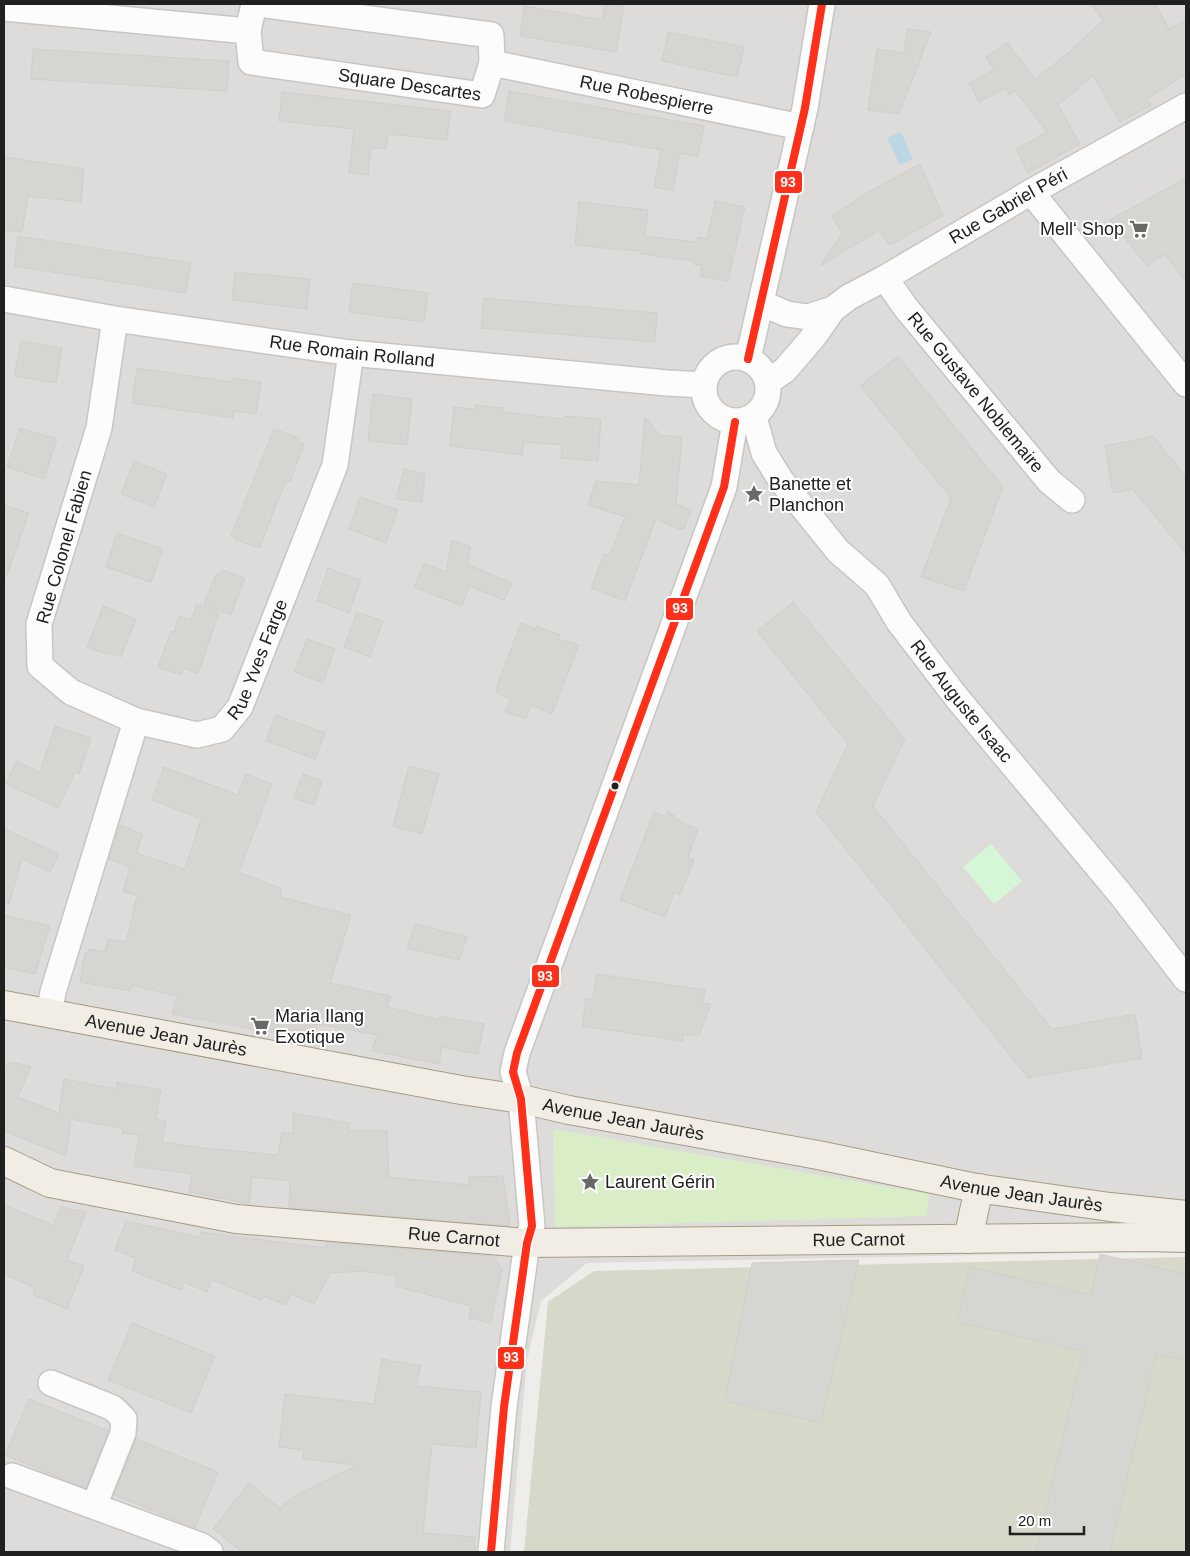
<svg xmlns="http://www.w3.org/2000/svg" width="1190" height="1556" viewBox="0 0 1190 1556" font-family="Helvetica,sans-serif">
<rect width="100%" height="100%" fill="#eeede9"/>
<path fill="#dddcda" d="M4 4H1186V1251L587 1263 541 1301 527 1360 510 1552H4Z"/>
<path fill="#dcdcda" d="M1186 131V160L1090 211 1077 190Z"/>
<path fill="#d7d8ca" d="M1186 1257V1552H524L548 1302 594 1271Z"/>
<path fill="#d9edc6" d="M553 1129 929 1194 927 1216 555 1227Z"/>
<path fill="#d5f6d7" d="M991 844 1022 881 994 904 963 867Z"/>
<path fill="#bad8e3" d="M901 132 913 159 900 165 887 138Z"/>
<path fill="#d6d5d1" stroke="#d2ceca" d="M605 4H624L616 52 520 36 524 6 602 20Z
M1091 4H1155L1169 29 1186 20V74L1147 99 1151 105 1120 122 1093 76 1058 105 1080 144 1028 173 1016 149 1047 132 1015 91 1010 95 1006 88 979 102 969 83 994 70 986 57 1007 42 1035 79 1068 53 1103 20Z
M907 29 931 32 899 114 868 110 877 49 904 53Z
M668 32 744 47 737 77 662 61Z
M33 49 229 61 227 91 31 79Z
M509 91 704 126 698 157 680 153 673 191 654 187 661 150 504 121Z
M282 92 450 111 447 140 388 134 386 149 371 148 368 175 349 173 354 129 279 121Z
M4 157 84 169 81 202 28 196 22 232 4 230Z
M920 164 943 216 890 245 878 231 820 266 842 234 832 216 870 191Z
M1186 178V281L1164 254 1147 266 1110 220Z
M715 201 745 207 728 281 700 276 702 265 693 264 694 261 640 254V251L603 248 575 245 579 202 648 210 645 236 697 242 698 237 707 239Z
M18 236 191 263 186 293 14 266Z
M235 272 310 279 307 309 232 300Z
M353 283 428 293 424 322 349 312Z
M484 298 657 313 655 342 481 328Z
M21 341 62 348 56 383 14 376Z
M898 356 1003 487 964 591 921 577 951 498 860 386Z
M137 368 232 382 233 378 261 382 256 414 234 411 233 418 132 403Z
M373 394 412 399 407 445 368 441Z
M476 405 504 408 503 412 564 419 565 416 601 419 598 461 561 458 562 445 524 442 522 455 450 446 454 407 475 409Z
M645 417 660 435 682 437 676 504 691 510 684 529 682 528 681 530 656 519 625 601 591 588 604 554 609 556 625 517 588 505 596 481 639 485Z
M20 428 57 439 44 479 7 467Z
M274 429 299 438 298 442 304 444 290 482 286 480 260 547 256 546V547L234 539 235 537 231 536Z
M1153 436 1186 477V554L1133 489 1113 493 1105 446Z
M134 461 167 474 154 507 121 494Z
M404 469 425 474 422 502 396 499Z
M360 497 398 510 386 543 349 529Z
M4 505 29 513 7 576H4Z
M117 533 163 549 151 582 106 567Z
M452 540 471 547 467 564 512 583 504 600 469 586 462 606 414 587 424 563 446 572Z
M328 568 361 580 349 613 317 601Z
M222 570 245 578 231 615 204 605 216 574 220 575Z
M793 602 905 739 873 806 1052 1029 1135 1014 1142 1058 1028 1078 816 812 848 744 757 631Z
M197 604 219 613 198 674 184 668 181 675 158 667 171 631 174 632 179 616 191 620Z
M103 606 136 619 121 657 110 653 109 655 87 647Z
M357 612 383 621 370 657 344 647Z
M521 623 536 629V626L560 635 558 639 579 645 552 714 531 705 526 719 505 712 511 699 497 693V685Z
M307 639 335 649 323 683 294 672Z
M276 715 325 733 315 759 266 741Z
M55 726 91 738 79 774 75 772 58 808 6 784 16 761 40 772Z
M409 766 439 774 422 834 393 826Z
M164 767 238 795 246 774 272 784 239 872 282 889 280 897 351 915 330 983 391 996 387 1007 438 1019 440 1016 484 1024 478 1054 442 1047 439 1064 372 1051 377 1035 317 1024 312 1040 172 1014 177 996 132 985 130 991 80 982 85 953 88 954 89 949 105 952 108 939 126 942 137 896 123 891 130 867 109 859 120 825 143 834 136 853 185 869 201 819 152 800Z
M303 774 322 781 314 805 293 798Z
M668 811 683 823 698 829 688 857 694 860 680 895 674 893 665 917 620 900 654 812 666 817Z
M4 829 59 854 50 872 22 859 9 904H4Z
M4 915 50 926 35 974 4 967Z
M415 924 467 937 459 960 407 948Z
M597 974 705 990 703 1003 711 1004 699 1036 683 1034 682 1041 582 1026 586 999H593Z
M8 1062 31 1066 18 1097 59 1113 64 1079 116 1089 117 1082 161 1090 156 1119 166 1121 162 1142 218 1150V1149L278 1155 282 1132 293 1134V1113L349 1123V1131H387L389 1177 469 1185V1177L503 1176 510 1226 289 1208 290 1181 252 1177 249 1204 189 1192 192 1174 134 1166 139 1135 122 1133 123 1129 110 1126 71 1119 66 1156 4 1131V1074Z
M4 1205 53 1225 61 1207 86 1212 67 1260 84 1266 67 1309 33 1295 35 1288 4 1274Z
M126 1221 199 1237 201 1232 325 1248 326 1242 493 1256 502 1269 491 1323 469 1318 471 1306 395 1286 397 1276 363 1271 330 1273 314 1304 291 1294 286 1305 263 1296 261 1300 212 1280 207 1292 184 1282 181 1290 132 1271 136 1258 115 1250Z
M1100 1254 1186 1274V1361L1156 1354 1110 1552H1036L1083 1351 957 1322 970 1267 1091 1295Z
M859 1260 821 1423 725 1401 752 1263Z
M132 1323 215 1356 191 1413 108 1380Z
M382 1359 421 1366 416 1386 481 1392 476 1448 432 1444 423 1533 475 1537V1552H242L213 1529 249 1483 280 1508 293 1497 357 1465 303 1459 304 1450 279 1447 285 1394 374 1404Z
M29 1399 109 1431 86 1488 5 1455Z
M136 1439 218 1472 195 1528 114 1495Z"/>
<g fill="none" stroke-linecap="round" stroke-linejoin="round">
<g stroke="#c7c6c5" stroke-width="28">
<g id="minor">
<path id="s1" d="M254 4 248 31 251 62 482 95 492 63 491 35 259 4"/>
<path d="M4 8 248 31"/>
<path id="s2" d="M492 63 801 127"/>
<path d="M1031 192 1186 384"/>
<path id="s3" d="M885 278 906 308 1049 481 1072 500"/>
<path id="s4" d="M4 299 115 319 351 353 667 383 704 385"/>
<path d="M761 303 787 314 808 317 833 309"/>
<path id="s5" d="M115 319 99 428 39 624 40 666 71 692 136 721 197 735 222 729 240 707 335 465 351 353"/>
<circle cx="736" cy="389" r="32"/>
<path d="M748 359 805 108 822 4"/>
<path id="s6" d="M768 382 785 370 815 335 833 309 849 297 885 278 1031 192 1186 106"/>
<path id="s7" d="M754 417 764 453 780 479 838 551 877 585 899 622 957 698 1122 896 1186 979"/>
<path d="M49 1013 53 992 136 721"/>
<path d="M51 1383 113 1408 124 1419 123 1433 94 1506"/>
<path d="M12 1476 202 1546 210 1552"/>
<path d="M491 1552 504 1407 527 1243 532 1226 521 1099 513 1072 517 1053 724 487 735 422"/>
</g>
</g>
<g stroke="#a59c84" stroke-width="30">
<g id="major">
<path id="s8" d="M4 1005 461 1090 521 1099 569 1110 818 1155 976 1188 1110 1207 1186 1215"/>
<path id="s9" d="M4 1161 50 1183 236 1219 527 1243 1145 1237 1186 1238"/>
<path d="M968 1239 979 1188"/>
</g>
</g>
<use href="#minor" stroke="#fcfcfc" stroke-width="25"/>
<use href="#major" stroke="#f1ede5" stroke-width="28"/>
<g stroke="#fff" stroke-width="11">
<path id="bus-1" d="M748 359 805 108 822 4
M491 1552 504 1407 527 1243 532 1226 521 1099 513 1072 517 1053 724 487 735 422"/>
</g>
<use href="#bus-1" stroke="#ff301a" stroke-width="8"/>
</g>
<defs>
<g id="supermarket-bare" transform="scale(1.5)"><path d="M-6-5.5h2.5l.6 2H6L4.5 2H-2.5L-4.4-4H-6ZM-1.5 3.2a1.3 1.3 0 1 0 .1 0ZM3 3.2a1.3 1.3 0 1 0 .1 0Z" fill="#686866" stroke="#fff" stroke-width="2.5" paint-order="stroke"/></g>
<g id="sight-bare" transform="scale(1.5)"><path d="M0-6L1.8-2.2L6-1.7L2.9 1.2L3.7 5.4L0 3.3L-3.7 5.4L-2.9 1.2L-6-1.7L-1.8-2.2Z" fill="#686866" stroke="#fff" stroke-width="2.5" paint-order="stroke"/></g>
</defs>
<g fill-rule="evenodd">
<use href="#supermarket-bare" x="1139" y="229"/>
<use href="#sight-bare" x="754" y="494"/>
<use href="#supermarket-bare" x="260" y="1026"/>
<use href="#sight-bare" x="590" y="1182"/>
</g>
<circle fill="#202020" stroke="#fff" stroke-width="2" cx="615" cy="786" r="4.5"/>
<g text-anchor="middle" stroke-width="4" stroke-linejoin="round" paint-order="stroke">
<g font-size="18" fill="#202020" stroke="#fff">
<text dy="6" stroke="none"><textPath href="#s1" startOffset="219">Square Descartes</textPath></text>
<text dy="6" stroke="none"><textPath href="#s2" startOffset="158">Rue Robespierre</textPath></text>
<text dy="6" stroke="none"><textPath href="#s6" startOffset="302">Rue Gabriel Péri</textPath></text>
<text dy="6" stroke="none"><textPath href="#s4" startOffset="352">Rue Romain Rolland</textPath></text>
<text dy="6" stroke="none"><textPath href="#s3" startOffset="146">Rue Gustave Noblemaire</textPath></text>
<text transform="translate(64 547) rotate(-74)" y="6">Rue Colonel Fabien</text>
<text dy="6" stroke="none"><textPath href="#s5" startOffset="636">Rue Yves Farge</textPath></text>
<text dy="6" stroke="none"><textPath href="#s7" startOffset="356">Rue Auguste Isaac</textPath></text>
<text dy="6" stroke="none"><textPath href="#s8" startOffset="165">Avenue Jean Jaurès</textPath></text>
<text dy="6" stroke="none"><textPath href="#s8" startOffset="630">Avenue Jean Jaurès</textPath></text>
<text dy="6" stroke="none"><textPath href="#s8" startOffset="1035">Avenue Jean Jaurès</textPath></text>
<text dy="6" stroke="none"><textPath href="#s9" startOffset="459">Rue Carnot</textPath></text>
<text dy="6" stroke="none"><textPath href="#s9" startOffset="864">Rue Carnot</textPath></text>
</g>
<g font-size="18" fill="#202020" stroke="#fff" text-anchor="start">
<text x="1124" y="235" text-anchor="end">Mell‘ Shop</text>
<text x="769" y="490">Banette et<tspan x="769" dy="21">Planchon</tspan></text>
<text x="275" y="1022">Maria Ilang<tspan x="275" dy="21">Exotique</tspan></text>
<text x="605" y="1188">Laurent Gérin</text>
</g>
</g>
<g stroke="#fff" stroke-width="2">
<rect x="774" y="170" width="29" height="24" rx="5" fill="#ff301a"/>
<rect x="665" y="597" width="29" height="24" rx="5" fill="#ff301a"/>
<rect x="531" y="964" width="29" height="24" rx="5" fill="#ff301a"/>
<rect x="497" y="1346" width="28" height="24" rx="5" fill="#ff301a"/>
</g>
<g font-size="14" text-anchor="middle" font-weight="bold" fill="#fff">
<text x="788" y="187">93</text>
<text x="680" y="613">93</text>
<text x="545" y="981">93</text>
<text x="511" y="1362">93</text>
</g>
<rect width="1190" height="1556" fill="none" stroke="#202020" stroke-width="10"/>
<path d="M1010 1526v8h74v-8" fill="none" stroke="#202020" stroke-width="2.5"/>
<text x="1018" y="1526" font-size="15" fill="#202020" stroke="#ffffff" stroke-width="4" paint-order="stroke">20 m</text>
</svg>
